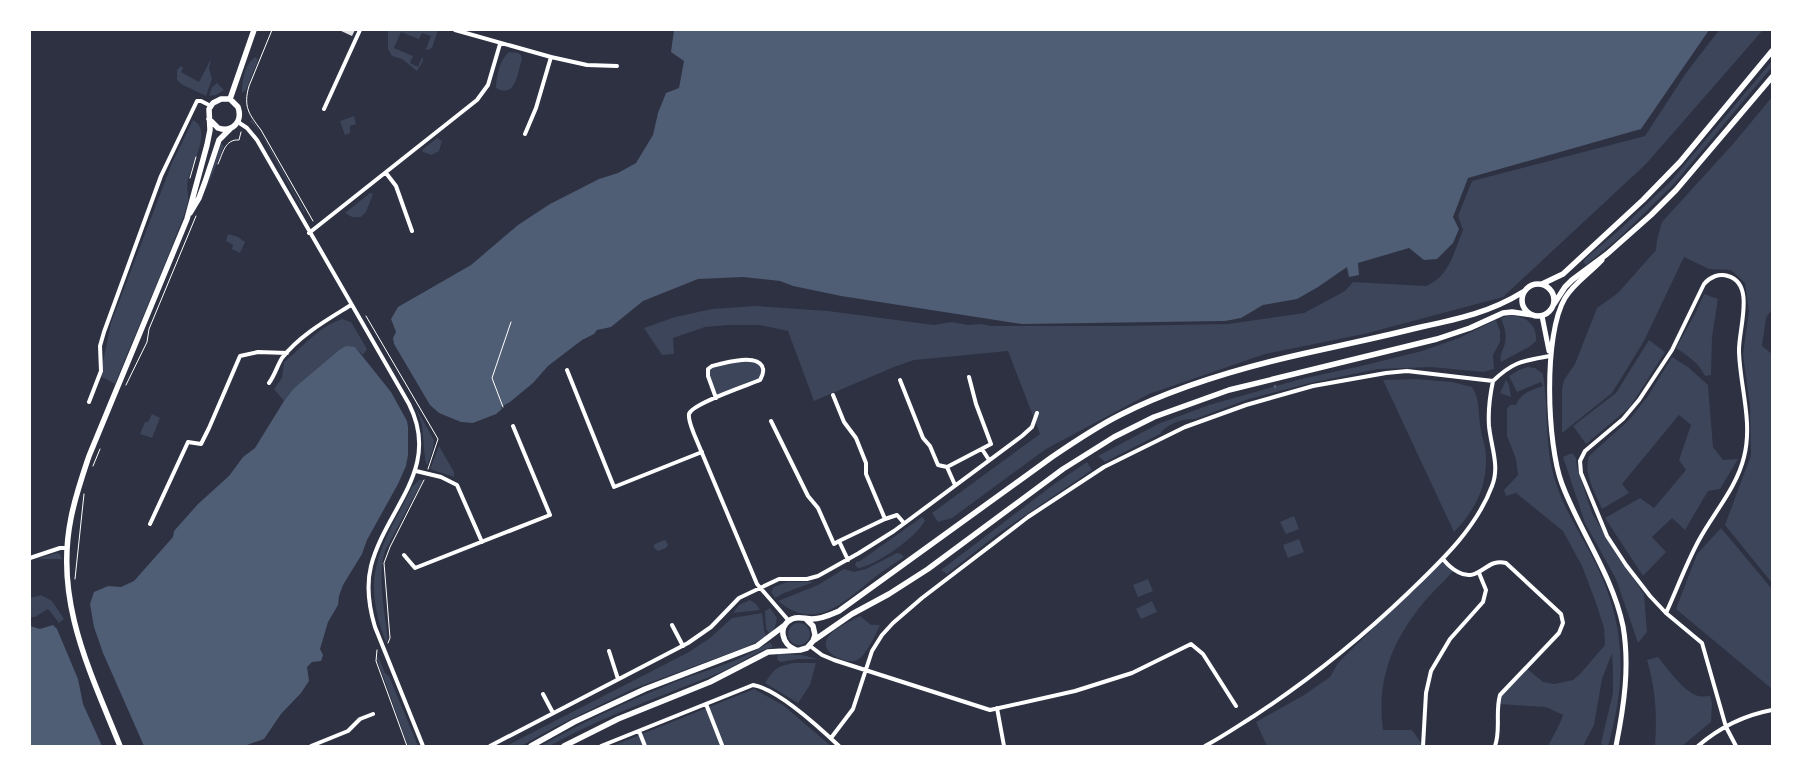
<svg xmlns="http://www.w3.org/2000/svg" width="1802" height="776" viewBox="0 0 1802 776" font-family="'Archivo Narrow',sans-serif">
<rect width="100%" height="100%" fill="#2d3142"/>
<path fill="#3c4559" d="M388 30H438L432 48 427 50 426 49 431 36 422 33 419 39 401 32 394 48 413 56 410 63 418 67 422 57 423 58V61L417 71 402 59 392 56 388 49Z
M1719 30H1763L1646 164 1503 297 1364 334 1265 354 1149 394 1046 449 952 518 938 522 932 513 1040 434 1008 351 914 360 894 367 814 401 788 331 760 325H729L705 327 673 338 674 354 662 355 644 328 675 317 712 309 755 306 828 311 934 325 952 322 968 325 981 324 991 326H1121L1228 324 1304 313 1345 291 1353 282 1426 286C1450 276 1454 251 1463 230L1458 216 1472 181 1645 136 1686 73Z
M509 52 518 53 521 55 522 59C517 74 516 99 496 88 496 77 500 59 509 52Z
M256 57 258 60 246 90 242 93C242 81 245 62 256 57Z
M211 59 209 69 212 79 206 96 183 85 177 80V70L181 66 183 68 181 72 199 82Z
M1772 61V67L1674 184 1620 237 1586 265 1583 262 1587 257 1617 232 1670 182Z
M217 83 224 90 216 95 209 96 212 87Z
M1772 97V309L1766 318 1762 346 1772 354V583L1725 525 1751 455 1750 407 1743 354 1749 311 1745 283 1731 270 1709 269 1684 257 1644 341 1612 393 1562 433V389L1564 380 1575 364 1597 308 1618 293 1656 250 1657 240 1662 222 1733 144Z
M354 116 356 124 350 126V133L345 135 340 121Z
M193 120C213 130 191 165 188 180 186 187 189 195 188 202 184 217 177 232 172 246 154 293 133 338 115 384L100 376 111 323 172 163Z
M252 120 267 143 305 212 304 213 260 132 250 121Z
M437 138 442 141 439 151 432 155 423 152 422 150Z
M221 143 224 146 206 190Z
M370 193 373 194 366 212 361 217H352L345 213Z
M228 234 238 237 245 242 240 253 232 249 233 245 226 241Z
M1704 294 1718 299 1712 337 1711 375 1705 376C1699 363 1688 356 1676 348L1695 314Z
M1512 315C1527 317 1537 325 1536 341L1529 347 1501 362C1499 354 1504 350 1505 342 1507 334 1504 326 1501 318Z
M342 319 351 322 367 349 363 355 355 347 339 350 294 388 284 401 274 389 282 378 284 362C303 347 318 327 342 319Z
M1496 320 1500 331V342L1493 355 1494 369 1483 372 1431 367 1378 369 1310 383 1249 399 1195 419C1184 418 1166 424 1160 434L1105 462 1098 456 1158 424 1209 405 1301 379 1361 366 1422 351 1459 338Z
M1649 340 1665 352 1630 407 1586 444 1573 426 1616 393Z
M1672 357 1688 367 1708 385 1713 447 1723 460 1738 459 1720 489 1708 491 1685 530 1672 518 1652 537 1666 552 1643 576 1605 518 1640 498 1654 508 1686 470 1679 460 1691 425 1679 415 1622 484 1629 493 1602 509C1595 493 1583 474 1589 456L1629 420 1648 396Z
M749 360H756L763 368 758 381 716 398 708 376 710 369 720 364Z
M1528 367 1535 368 1543 374C1549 410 1544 448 1556 483 1565 511 1582 536 1595 562 1626 625 1627 679 1608 746L1602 745 1601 743 1613 693V670L1612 653 1602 679 1594 725 1583 746H1548L1560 723 1563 715 1546 707 1498 704 1501 695 1525 667 1543 682 1554 684 1573 680 1580 674 1605 645 1604 628 1596 603 1582 566 1563 531 1516 493 1506 496 1504 490 1518 475 1516 459 1507 436V409L1510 405H1516C1520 393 1532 390 1543 386L1541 382 1517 392 1509 376 1519 370Z
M1416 379 1452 382 1472 387C1480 398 1478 411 1480 424 1481 432 1483 440 1485 447 1490 480 1477 509 1454 532L1383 380Z
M1506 380 1509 385 1511 397 1500 393Z
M416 408 434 440 433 449 427 466 425 459 422 425Z
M152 414 160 418 152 438 140 434 145 422H148Z
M439 446 454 472V477L430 469Z
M1572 453 1576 458 1577 467 1592 513 1616 554 1644 594 1647 632 1638 643 1616 579 1585 523 1563 457Z
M1087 462 1092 470 999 533 947 574 941 570 1053 485Z
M419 480H423L385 551C377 576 385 614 388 640L386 642C359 573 382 547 412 487Z
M1294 516 1299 529 1286 534 1280 522Z
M922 517 925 520C920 535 874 567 858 568L855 565 856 562 860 561Z
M1721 528 1772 589V689L1676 609 1697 554Z
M1299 539 1304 552 1288 558 1283 545Z
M664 540 666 541 668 545 666 548 658 551 653 547 655 544Z
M57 553 60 554 62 559H37Z
M897 553 901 554 904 557C894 564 884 570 875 577 845 601 816 633 778 601L818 585 844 569 854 572 866 569Z
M1443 559 1454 570C1443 583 1430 594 1420 607 1390 645 1377 682 1383 730H1412L1423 746H1267L1256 722 1304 695 1330 677 1338 663Z
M1148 579 1153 591 1138 597 1133 585Z
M814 582 784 593 775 598 771 592 774 587 787 582Z
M41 595 52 601 64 619 59 623 48 609 35 617H30V598Z
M750 600 756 604 760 610 733 613 739 605Z
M1152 601 1157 612 1141 619 1136 609Z
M770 608 777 618 775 627 770 634 766 629 765 611Z
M762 613 764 630 766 636 764 638 746 647 633 689 555 727 521 746H506L689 652 710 638 732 618Z
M860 616 871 625H880C876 634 867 653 859 659 851 666 823 655 826 642 829 630 849 622 860 616Z
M788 634a11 11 0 1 1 22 0a11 11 0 1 1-22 0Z
M770 642 773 647C759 650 737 665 721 672 664 696 604 715 550 746H541C584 721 629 701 675 682 707 670 742 661 770 642Z
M778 654 802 655 818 659H798L780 662 777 659Z
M378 656 385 673 389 676 418 746H408L377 659Z
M1658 657C1668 669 1683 691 1698 696 1701 697 1706 696 1710 696L1712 703 1711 722 1682 746H1655C1657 714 1656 692 1647 660Z
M794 663H816L810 685 798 703 765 683C774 669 777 666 794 663Z
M754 689 783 705 831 746H612Z"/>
<path fill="#4f5d75" d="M674 30H1709L1641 129 1468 178 1453 217 1459 229 1453 243 1437 259 1424 260 1409 248 1358 263 1359 275 1349 277 1347 267 1318 287 1297 299 1263 305 1241 318 1225 321 1022 324 841 296 793 286 780 281 743 277 698 279 643 301 611 327 597 330 594 334 582 340 548 366 533 383 510 402 501 407 502 409 496 414 473 423 461 422 439 413 430 405 394 344 393 338 396 332 391 319 398 307 471 265 518 225 550 204 599 179 618 173 636 163 653 135 658 113 666 93 679 88 684 61 671 52Z
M346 346 355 347 391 392 407 421 408 427V455L406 466 398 484 367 540 362 554 343 585 339 596 338 605 328 622 320 649 323 655 321 661 312 662 307 667 309 681 301 693 281 714 264 739 244 746H144L103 653 94 627 90 604 94 592 108 586 121 587 134 581 173 537 174 531 198 504 229 476 243 457 255 448 284 401 294 388 339 350Z
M53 625 57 629 78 679 83 704 102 746H30V626L40 629Z"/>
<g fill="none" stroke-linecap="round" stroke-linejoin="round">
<path stroke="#4f5d75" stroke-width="2.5" d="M1275 386V387"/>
</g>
<path fill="#e0e0e3" d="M339 30H355L352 36Z"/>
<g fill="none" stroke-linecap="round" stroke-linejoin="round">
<path stroke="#fff" stroke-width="1" d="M272 30 249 86C243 107 249 114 261 130L313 221
M218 164C223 153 225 139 239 140L241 132
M190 178 196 157
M366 316 438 439 428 469
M126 385 147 342 149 329 196 216
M503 407 492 378 511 322
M93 466 100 449
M75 579 84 494
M388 643 390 638 384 563 390 547 424 480
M377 650 376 661 407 746"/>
<path stroke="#fff" stroke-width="4" d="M455 30 551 57 536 108 525 134
M551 57 587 65 617 66
M324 109 360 30
M238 122 247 128 257 140 409 404C442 469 386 508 371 566 366 586 369 607 375 627L423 746
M386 173 396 186 412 231
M309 233 477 100 488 85 500 44
M567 370 614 487 702 452
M900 380 923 438 930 446 938 465 947 467 955 485
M269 383C275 375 277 366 282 358 300 335 327 320 351 305
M833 395 844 422 856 438 866 463V474L885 519 897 515 904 523
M716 398 708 376V369L712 366C723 363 760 352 763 369 764 373 762 376 760 380 748 385 691 404 689 414 688 420 692 428 694 434L757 584 789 621
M89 402 101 371 100 346 104 332 161 176 197 101H201L211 106
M771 421 808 496 818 508 834 544 839 541
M982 449 989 460
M947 467 991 444 976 404 969 377
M416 471 441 477 457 485 482 542
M150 524 188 442 201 444 209 428 240 356 258 352 287 353
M404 555 415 568 550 515 513 426
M30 558 60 548H67
M1443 559C1447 564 1452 569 1458 572 1479 584 1486 557 1506 563L1561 614 1563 623 1559 633 1500 695C1495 712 1501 730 1495 746
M848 560 839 541 885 519
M1666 613C1677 589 1686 564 1699 540 1713 514 1737 487 1744 457 1753 422 1740 386 1739 352 1738 330 1756 284 1728 276 1719 273 1710 277 1704 284L1672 350 1639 400 1623 419 1585 451 1580 461 1581 473 1607 536 1626 565 1650 596 1666 613 1702 643 1726 727 1736 746
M672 625 683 646
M810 646 822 655 834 660 990 710 1075 691 1132 673 1191 644 1203 654 1236 706
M609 651 618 679
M543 694 553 713
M706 704 722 745
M997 708 1004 746
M639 731 645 746
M831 738 853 709 872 651 882 635 893 623 922 598 1028 517 1104 467 1185 427 1246 405 1313 386 1386 373 1407 371 1493 381C1514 361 1523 361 1550 356
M311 746 348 731 360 719 373 714
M490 746 688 643 711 627 739 598 779 579H807L818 576 859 553 894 531 1022 436 1032 427 1037 413
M601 746 753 685C778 689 820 728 839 746
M1205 746C1222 737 1238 726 1254 716 1309 680 1360 639 1408 593 1440 562 1476 529 1492 486 1500 466 1491 447 1489 426 1488 412 1490 395 1493 381
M1423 746 1426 693 1431 671 1450 639 1483 602 1486 590 1479 573
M1698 746C1719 728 1745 715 1772 710"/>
<path stroke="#fff" stroke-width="5" d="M1602 260C1590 273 1574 283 1565 298 1543 335 1547 445 1562 484 1580 532 1612 574 1623 626 1630 666 1624 706 1616 746
M1542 316 1549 351"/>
<path stroke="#fff" stroke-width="5.5" d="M230 99 254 30
M190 213 199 198 205 182 219 140 230 129
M1522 300a16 16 0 1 1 32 0a16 16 0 1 1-32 0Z
M1542 284 1563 274 1643 200 1680 162 1772 51
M1554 304 1565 287 1572 280 1607 254 1651 215 1676 190 1772 77
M813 641 852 614 889 594 928 569 1063 469 1114 437 1154 417 1229 390 1437 339 1470 328 1503 313 1512 312 1533 315
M796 650C782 645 777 626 792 619 799 616 805 619 812 619 822 619 830 615 839 611L1052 457C1074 442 1096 427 1120 415 1177 386 1240 368 1302 354 1342 345 1381 337 1421 327 1458 319 1491 312 1523 292
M120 746C90 671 54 601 71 518 75 497 82 477 89 456L187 219 207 145 210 130 209 109 213 103 221 99H230L238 107C243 122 232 133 218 128L209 119
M531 746 574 722 645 689 757 646 785 625
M564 746 618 719 710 682 768 652 800 650 807 648 813 641 815 635 813 626 807 620"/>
</g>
<rect width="1802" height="776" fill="none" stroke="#ffffff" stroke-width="62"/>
</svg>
